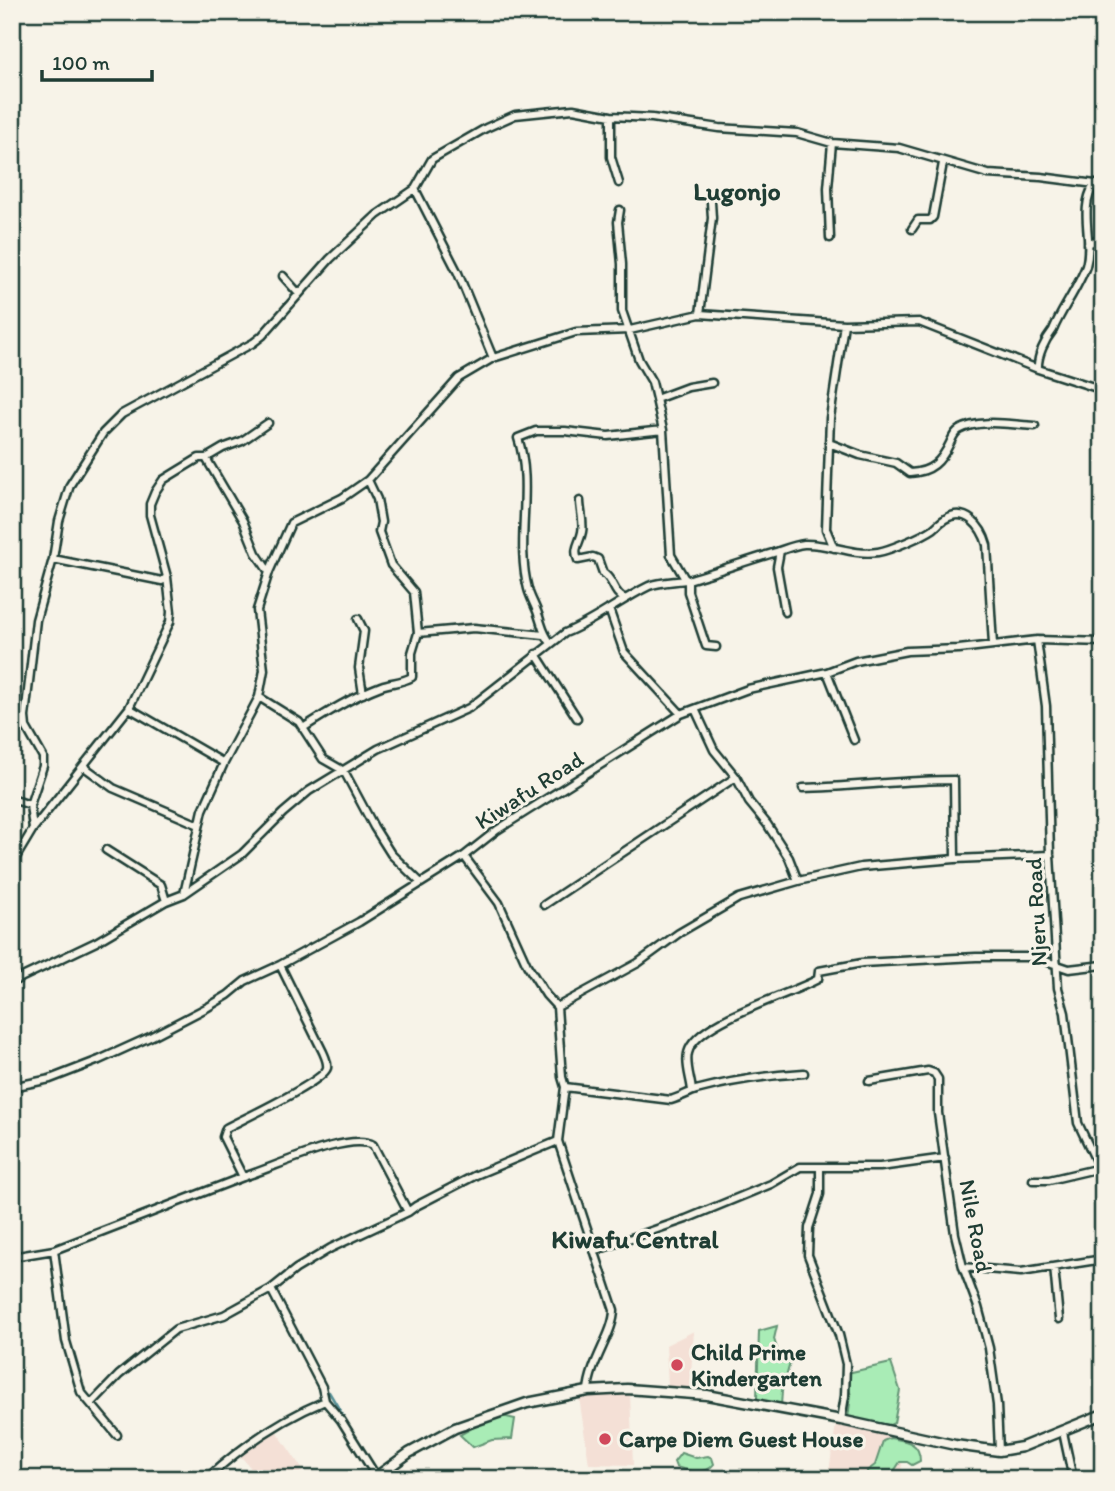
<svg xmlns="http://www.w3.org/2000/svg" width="1115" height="1491" viewBox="0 0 1115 1491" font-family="Itim,sans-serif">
<rect width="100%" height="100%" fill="#f7f3e8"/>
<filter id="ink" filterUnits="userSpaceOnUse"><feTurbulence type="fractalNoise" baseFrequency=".0143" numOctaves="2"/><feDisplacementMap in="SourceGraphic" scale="14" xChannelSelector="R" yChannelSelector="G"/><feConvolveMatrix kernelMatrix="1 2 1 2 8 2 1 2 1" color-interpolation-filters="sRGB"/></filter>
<g filter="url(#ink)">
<path fill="#f4e0d6" d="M694 1331 690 1388 668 1387 666 1345Z
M605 1393 630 1394 633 1465 589 1464 579 1397Z
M836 1423 908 1438 899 1479H828Z
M275 1429 303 1470 294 1479H260L238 1453Z"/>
<path fill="#a9ecb6" stroke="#649475" stroke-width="2" d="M777 1326 774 1339 781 1362 790 1363 782 1391 781 1406 757 1399 759 1331Z
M891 1363 900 1390 894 1423 890 1425 848 1418 851 1395 843 1374Z
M502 1416 515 1419 512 1439 492 1440 473 1447 460 1435 481 1423Z
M890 1438C907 1441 920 1442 920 1461L912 1465 907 1462H900L889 1479H868L867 1471 875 1465 883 1441Z
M681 1453 696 1458 708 1456 712 1458 714 1464C705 1476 688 1471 676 1467L674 1462Z"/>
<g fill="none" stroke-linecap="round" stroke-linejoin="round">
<path stroke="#569096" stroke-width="2.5" d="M329 1392 348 1424
M353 1433 376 1470"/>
<g stroke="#1f3d34" stroke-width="11">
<path id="minor" d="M611 116V157L619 183
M415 189 458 273 493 358
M620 210 618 222 622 264V311L639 360 652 382 656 399 663 430 671 555 685 579
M912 229 918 220H930L933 217 943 163
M830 238 828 188 832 143
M1088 244 1103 237
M283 276 299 294
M700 314 712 218 711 202
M1038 369C1037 356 1045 340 1053 330 1062 309 1078 288 1086 266 1094 239 1078 211 1094 185
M656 399 688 387 712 383
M829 443 860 455 896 463 910 473C931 472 941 462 950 443 953 437 954 433 959 430 979 418 1013 425 1035 426
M368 480 377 499 381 522 379 532 391 565 414 592 418 633 474 628 544 635
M580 501C580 510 584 523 582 532 580 543 573 548 578 560L593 557 598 559 603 573C614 579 612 593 625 599
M834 548 826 529 830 418 844 324
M780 551 777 567 785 612
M53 559 162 581 167 577
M269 572 291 523 342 498 368 480 459 378 493 358 576 332 630 330 700 314 844 324 919 322 1038 369 1103 390
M688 580V592L706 646 716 647
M609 609 624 652 681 714
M358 619 364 631 359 668 363 694
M1037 640 1046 706 1050 855 1058 988 1065 1013 1078 1123 1103 1176
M551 643C543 634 542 625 538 614 535 605 530 597 528 589 515 540 534 486 518 438L536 431H565L608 436 663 430
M536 654 577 718
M827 672 854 740
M259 697 299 722 323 759 344 771 374 827 391 854 421 883
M129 708 224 763
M695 709 714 750 736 777 749 802 767 824 789 858 798 881
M303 728C328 712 352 697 381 686 392 682 401 683 412 677V653L418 633
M83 766 113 788 199 825
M803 788C854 787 903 780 954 780L955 859
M12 799 30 805
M33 829 30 805 43 766V757L26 727 25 717 36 620 53 559 59 521 70 485 103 433 122 414 253 343 262 336 330 259 377 215 415 189 432 159 486 128 515 115 573 109 611 116 652 118 719 128 797 133 832 143 899 148 988 174 1041 177 1103 185
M106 850 161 885 166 901
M464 856 499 903 527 965 546 995 557 1007 562 1077 565 1087 558 1141 614 1310C614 1333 590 1362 588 1391
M12 864 33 829 129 708 170 622 171 612 167 577 150 515V504L155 492 163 480 176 472 199 458H206L223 448 242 441 268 423
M184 894 203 810 224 763 259 697 264 670 257 610 269 572 256 553 243 521 206 458
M544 905 736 777
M12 982 96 942 166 901 184 894 242 854 283 813 309 791 378 749 469 708 565 633C595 621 620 600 649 586 662 581 678 582 691 579 719 571 746 561 773 553 783 550 794 545 804 544 830 543 852 556 878 552 890 550 923 536 933 529 937 526 940 522 945 519 966 506 982 527 987 545L993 645
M557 1007 638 963 679 933 739 898 798 881 861 867 955 859 1050 855
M869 1081 928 1071 934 1073 938 1079V1113L955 1234 963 1267 978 1307 989 1348 997 1405 999 1451
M12 1087 50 1079 99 1060 152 1036 208 1007 228 995 245 981 280 965 359 922 464 856 497 830 681 714 748 689 827 672 856 661 907 651 959 649 1037 640 1103 642
M565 1087 671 1100C680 1097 688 1093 696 1090 730 1081 769 1075 804 1073
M692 1091C691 1079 685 1065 688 1053 695 1021 790 995 818 979L819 971 862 963 976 957H1034L1069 969 1103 965
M820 1168V1194L809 1228 808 1255 839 1335 846 1364 845 1396 841 1420
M243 1177 223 1137 226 1128C243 1119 323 1082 327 1068 328 1062 325 1057 323 1052L280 965
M1033 1180H1049L1100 1168
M54 1250 66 1341 81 1392 117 1435
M594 1251 686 1219 771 1184 800 1167H880L945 1158
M12 1257 54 1250 243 1177C271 1169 349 1131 373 1145L408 1212
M963 1267 1021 1272 1103 1259
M1054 1267 1059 1319
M271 1289 322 1387 325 1401 341 1420 376 1476
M92 1403 119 1375 176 1329 224 1315 271 1289 296 1269 331 1248 408 1212 416 1206 476 1175 558 1141
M1063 1432 1073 1479
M206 1479C242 1446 279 1420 325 1401"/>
</g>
<g stroke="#1f3d34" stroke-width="13">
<path id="tertiary" d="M373 1479 409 1453 455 1428 527 1403 588 1391 627 1389 707 1395 841 1420 955 1445 999 1451 1022 1447 1103 1414"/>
</g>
<use href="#minor" stroke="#f7f3e8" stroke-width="6"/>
<use href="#tertiary" stroke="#f7f3e8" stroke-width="8"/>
</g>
</g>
<g fill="#d1495b" stroke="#f7f3e8" stroke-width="2.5">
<circle cx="677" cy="1365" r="7"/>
<circle cx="605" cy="1439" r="7"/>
</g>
<g text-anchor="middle" stroke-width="6" stroke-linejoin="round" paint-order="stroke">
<g font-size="23" fill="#1f3d34" stroke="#f7f3e8">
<text transform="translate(529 790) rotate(-33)" y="8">Kiwafu Road</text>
<text transform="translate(1036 912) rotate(-93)" y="8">Njeru Road</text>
<text transform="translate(976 1226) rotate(79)" y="8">Nile Road</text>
</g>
<g font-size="23" font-weight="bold" fill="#1f3d34" stroke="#f7f3e8" text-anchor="start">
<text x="691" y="1360">Child Prime<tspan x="691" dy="26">Kindergarten</tspan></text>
<text x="619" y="1447">Carpe Diem Guest House</text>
</g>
<g font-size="26" font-weight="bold" fill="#1f3d34" stroke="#f7f3e8">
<text x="737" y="200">Lugonjo</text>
<text x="635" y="1248">Kiwafu Central</text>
</g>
</g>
<rect width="1115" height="1491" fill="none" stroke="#f7f3e8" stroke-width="42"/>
<rect x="21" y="21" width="1073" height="1449" fill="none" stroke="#1f3d34" stroke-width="2.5" filter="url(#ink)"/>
<path d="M42 70v10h110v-10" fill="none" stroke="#1f3d34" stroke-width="3.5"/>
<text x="52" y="70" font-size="21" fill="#1f3d34" stroke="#f7f3e8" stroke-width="5" paint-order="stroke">100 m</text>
</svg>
